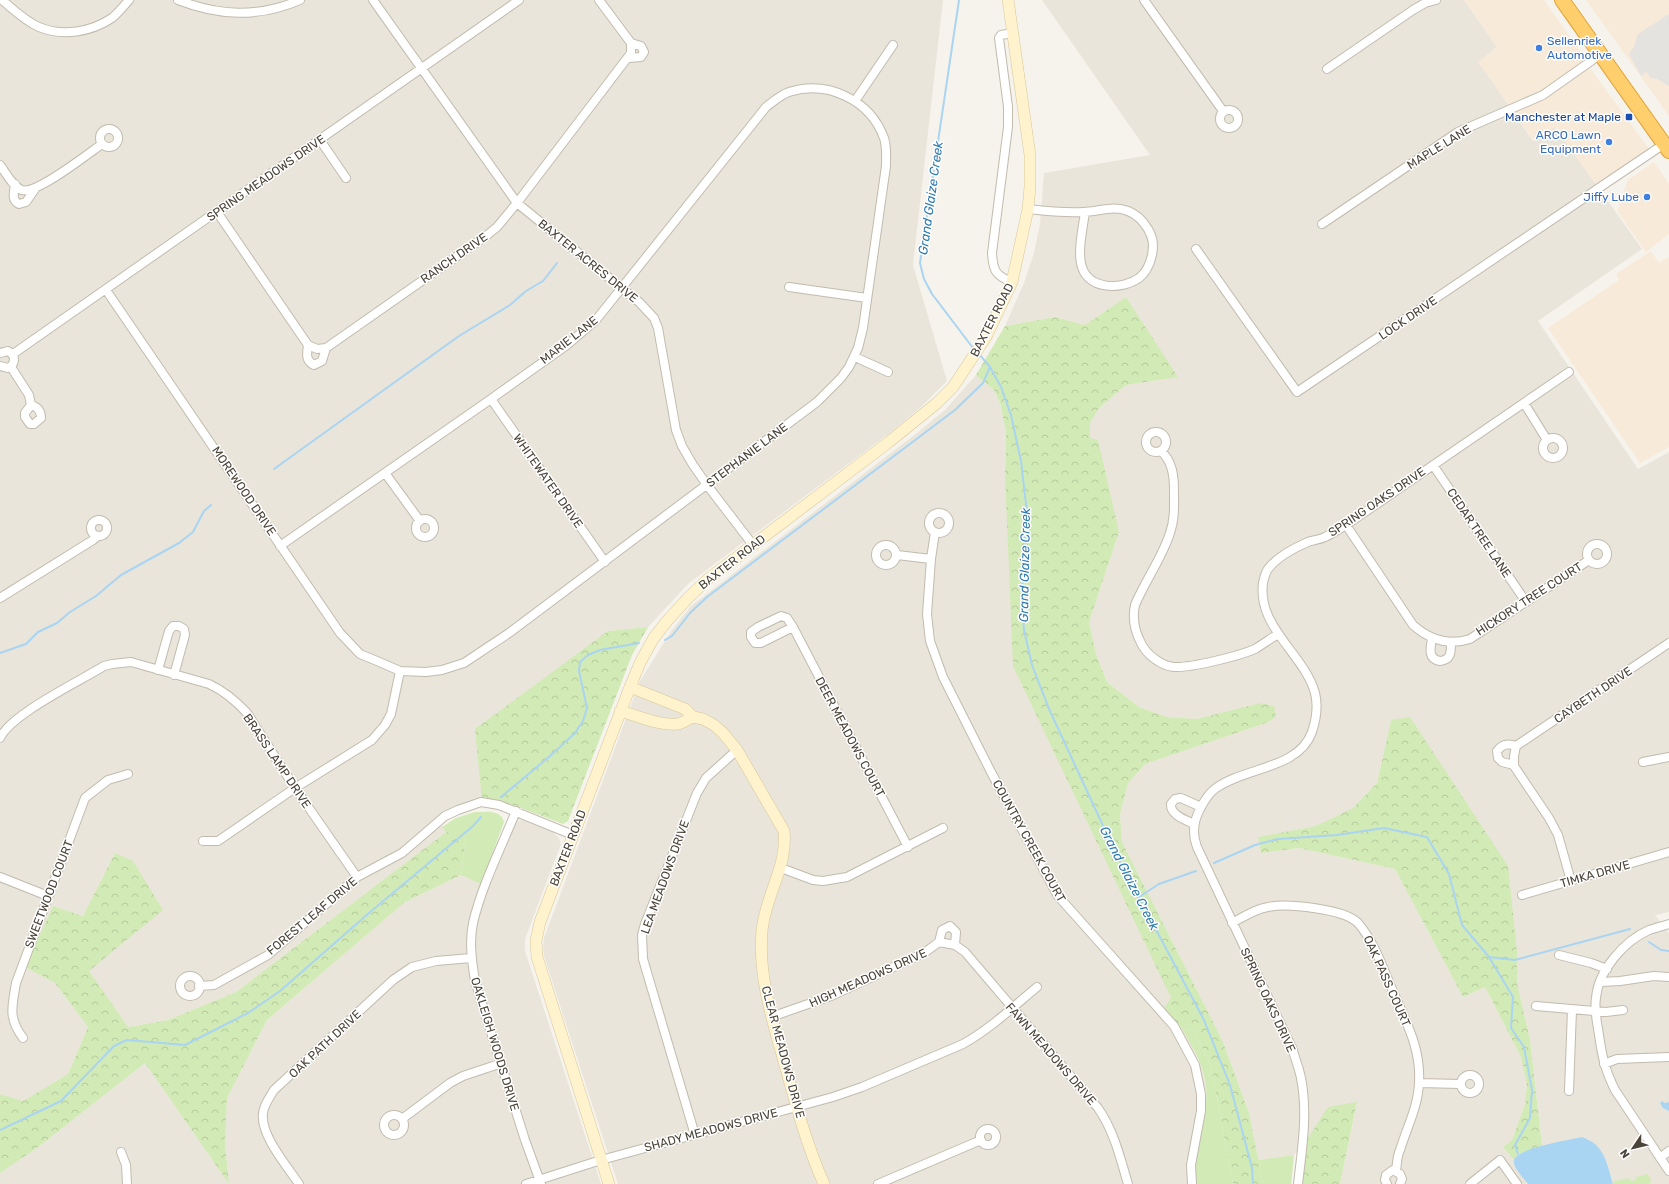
<svg xmlns="http://www.w3.org/2000/svg" width="1669" height="1184" viewBox="0 0 1669 1184" font-family="Rubik,sans-serif">
<defs>
<pattern id="forest-crowns" width="20" height="18" patternUnits="userSpaceOnUse"><rect width="20" height="18" fill="#d2eab5"/><path d="M2 6a3 3 0 1 1 6 0M12 15a3 3 0 1 1 6 0" fill="none" stroke="#b6ca9c"/></pattern>
</defs>
<rect width="100%" height="100%" fill="#f6f3ec"/>
<path fill="#eae5da" d="M0 0H943L913 265 947 381 921 407 891 432 689 583 648 627 607 631 482 800 437 820 446 832 236 992 168 1020 127 1027 89 971 115 853 83 916 53 906 25 967 55 983 88 1027 68 1074 23 1101 0 1094Z
M1042 0H1464L1497 47 1479 62 1533 141 1555 127 1642 249 1538 321 1638 469 1669 452V912L1655 915 1669 933V1184H1613L1608 1166 1590 1140 1582 1137 1542 1146 1530 1040 1517 983V952L1391 720 1377 783 1353 808 1317 826 1258 837 1261 853 1299 848 1395 869 1463 997 1485 987 1521 1057 1527 1085 1525 1104 1512 1140 1503 1147 1514 1160V1165L1528 1184H1340L1357 1103 1306 1141 1294 1155 1258 1160 1249 1113 1223 1042 1122 842 1120 815 1128 783 1145 764 1266 723 1260 703 1196 719 1167 717 1139 707 1107 682 1096 654 1089 622 1119 532 1090 438V423L1099 408 1126 385 1177 377 1126 297 1085 325 1055 317 1005 326 1024 283 1034 253 1040 224 1044 173 1150 155Z
M976 375 994 390 1000 403 1006 432 1005 474 1171 998 1164 1008 1181 1028 1190 1042 1202 1069 1206 1087 1196 1184H618L544 956 543 946 544 938 640 681 672 630 691 606 917 433 945 410Z
M522 819 553 832 559 838 561 844 525 939V951L601 1184H0V1173L37 1148 145 1063 229 1184 225 1145 227 1098 267 1020 405 902 461 875 489 887 512 827 516 822Z"/>
<path fill="#f7ead8" d="M1464 0H1544L1586 60 1542 91 1510 107 1478 62 1497 47Z
M1586 0H1669V116Z
M1590 68 1649 149 1597 186 1555 127 1534 141 1514 113 1534 104Z
M1654 162 1669 184V234L1646 252 1617 211 1628 180Z
M1651 251 1659 263 1669 257V447L1640 463 1548 328 1619 280 1616 274Z"/>
<path fill="#d2eab5" d="M475 812C486 812 501 809 504 822L481 884 461 875 466 838 446 832 442 827 456 818Z
M1181 1028 1194 1030 1211 1067 1233 1184H1196C1195 1178 1194 1172 1195 1166 1196 1139 1209 1113 1206 1087 1204 1066 1192 1045 1181 1028Z
M1294 1155 1291 1184H1263L1258 1160Z
M1647 1174 1652 1181 1648 1184H1614L1613 1181 1630 1178 1631 1181 1636 1180V1177Z"/>
<path fill="url(#forest-crowns)" d="M1126 297 1178 377 1126 385 1099 408 1090 423V438L1098 440 1119 532 1089 622 1096 654 1107 682 1139 707 1167 717 1196 719 1260 703 1274 706 1276 717 1266 723 1145 764 1128 783 1120 815 1122 842 1223 1042 1249 1113 1263 1184H1233L1211 1067 1194 1030 1181 1028 1164 1008 1171 998 1013 666 1005 474 1006 432 1000 403 994 390 976 375 1005 326 1055 317 1085 325Z
M648 627 632 655 568 821 563 824 513 805 482 800 475 729 608 631Z
M1410 717 1508 866 1517 952V983L1530 1040 1542 1146 1518 1154 1514 1160 1503 1147 1512 1140 1525 1104 1527 1085 1521 1057 1485 987 1463 997 1395 869 1299 848 1261 853 1258 837 1316 826 1353 808 1377 783 1391 720Z
M446 832 466 837 461 875 405 902 267 1020 227 1098 225 1145 229 1184 145 1063 37 1148 0 1173V1094L23 1101 68 1074 88 1027 55 983 25 967 53 906 83 916 115 853 133 861 163 910 89 971 128 1027 168 1020 236 992Z
M1357 1102 1340 1184H1301L1306 1141 1328 1107Z"/>
<path fill="#e5e3e0" d="M1669 14V86L1657 79 1650 78 1647 72 1641 76 1629 54 1634 47 1638 34Z"/>
<path fill="#a9d4f2" d="M1662 1101 1665 1103 1669 1102V1111L1663 1108 1660 1103Z
M1582 1137C1604 1144 1607 1163 1613 1184H1528C1524 1178 1512 1167 1514 1160 1517 1148 1569 1140 1582 1137Z"/>
<g fill="none" stroke-linecap="round" stroke-linejoin="round">
<path stroke="#a9d4f2" stroke-width="2" d="M959 0 920 263 924 279 932 294 973 348
M979 354 990 367 1001 387 1011 415 1021 461 1026 504 1022 603 1024 630 1032 665 1049 709 1118 858 1204 1020 1230 1085 1252 1168 1253 1184
M274 469 459 336 510 305 526 291 543 281 557 263
M665 640 672 636 690 613 707 597 955 410 983 383 990 367
M0 653 26 644 38 632 57 623 70 612 96 596 121 575 179 543 193 532 204 511 211 505
M501 797 549 757 575 733 583 721 587 708 579 671 580 662 588 655 600 650 639 643
M1214 863 1255 845 1278 839 1337 835 1384 828 1427 837 1449 874 1462 925 1489 957 1515 960 1630 929
M1139 897 1159 884 1196 871
M1649 942 1661 950 1669 951
M1489 957 1513 997 1511 1028 1524 1047 1532 1090 1530 1118 1515 1145 1518 1154
M0 1130 61 1101 114 1046 127 1040 185 1045 248 1013 280 991 369 913 473 826 481 817"/>
<g stroke="#c2bbae" stroke-width="10">
<path id="street" d="M2 0C13 9 25 21 39 27 63 37 91 32 112 18 118 13 124 6 129 0
M178 0C219 16 258 18 300 0
M373 0 517 203 639 302 654 318 658 328 676 430 682 446 693 465 707 485 753 545
M1144 0 1223 111
M629 58 641 57 644 52 641 46 631 43
M1327 69 1413 10 1425 3 1436 0
M855 101 893 45
M1220 119a9 9 0 1 1 18 0a9 9 0 1 1-18 0Z
M100 138a9 9 0 1 1 18 0a9 9 0 1 1-18 0Z
M320 140 346 178
M0 165C6 173 13 187 22 190 36 195 89 153 102 144
M15 184C14 193 11 200 19 204L26 202 35 189
M1028 209C1046 211 1065 213 1083 212 1098 212 1113 205 1128 211 1136 214 1143 221 1148 229 1153 238 1154 244 1152 255 1150 264 1147 272 1139 278 1122 290 1089 290 1082 267 1077 253 1083 227 1085 212
M217 212 308 345 317 349 326 348 486 236 497 227 517 203 631 53V43L599 0
M1322 224 1458 132 1543 95 1601 54
M1196 249 1297 392 1664 144
M1012 282C996 276 993 271 992 253L1008 127V107L999 38 1001 35 1013 33
M789 287 867 298
M106 290 340 633 360 654 377 661 400 671 426 672 442 670 464 663 509 633 817 402 841 378 849 367 858 348 863 328 886 166C886 157 887 147 884 138 870 100 828 80 789 92 780 95 773 102 766 107L596 320 567 345 491 399 280 546
M308 345C307 353 305 361 314 365L322 361 326 348
M0 353 8 351C16 355 16 364 8 368L0 366
M13 354 519 0
M855 357 888 372
M11 367 29 395 31 405C38 407 41 411 41 418L34 424H30L25 417V413L31 405
M491 399 605 562
M1524 403 1547 440
M1146 442a10 10 0 1 1 20 0a10 10 0 1 1-20 0Z
M1543 448a10 10 0 1 1 20 0a10 10 0 1 1-20 0Z
M1161 451C1172 461 1174 475 1174 490 1174 505 1175 519 1170 533 1162 558 1145 581 1135 605 1132 619 1134 630 1141 643 1146 654 1161 666 1174 667 1191 668 1239 656 1255 649 1263 644 1270 639 1278 634
M1433 465 1526 602
M385 473 420 521
M929 523a10 10 0 1 1 20 0a10 10 0 1 1-20 0Z
M416 528a9 9 0 1 1 18 0a9 9 0 1 1-18 0Z
M91 528a8 8 0 1 1 16 0a8 8 0 1 1-16 0Z
M1346 525 1413 625C1430 640 1448 646 1470 639L1589 560
M935 532 931 559 927 614 930 641 943 677 991 772 1058 896 1174 1026 1195 1065 1201 1094V1111L1191 1165 1192 1184
M1587 554a10 10 0 1 1 20 0a10 10 0 1 1-20 0Z
M876 555a10 10 0 1 1 20 0a10 10 0 1 1-20 0Z
M897 555 931 559
M0 598 93 540 98 536
M793 627 761 643H755L751 637V632L758 627 781 616 787 618 793 627 908 847
M1432 639C1430 649 1428 659 1440 661 1451 660 1451 652 1451 643
M158 670 169 631 173 626H179L184 629 185 635 174 675
M0 738C11 714 80 681 104 666L112 664 131 662 209 684C224 691 236 701 247 713L295 788 357 877
M1643 762 1669 757
M1514 765 1502 762 1498 758 1497 751C1502 744 1508 743 1516 746
M516 811C501 848 482 885 473 923 469 942 472 962 475 981L525 1140 541 1184
M1194 824C1186 820 1170 815 1171 804L1175 799 1181 798 1201 807
M203 841H218L295 788 372 740 385 725 391 714 400 671
M781 868 813 880 823 881 847 877 943 828
M0 877 48 896
M1571 881 1558 835 1549 818 1514 766V756L1516 746 1669 643
M1522 895 1669 852
M1232 923C1243 917 1255 909 1268 907 1287 903 1345 909 1358 923 1376 944 1384 972 1395 996 1408 1026 1421 1050 1419 1083 1418 1107 1407 1127 1400 1150 1397 1156 1397 1164 1396 1171
M1669 924C1662 926 1655 928 1649 930 1624 941 1598 971 1596 998 1594 1010 1597 1022 1599 1035 1602 1056 1605 1070 1615 1090L1669 1171
M939 942 942 930 950 926 956 932 955 945
M1559 955 1591 963 1607 969
M180 986a10 10 0 1 1 20 0a10 10 0 1 1-20 0Z
M1601 982 1620 981 1654 976 1669 977
M199 986 214 985 268 955 357 877 402 853 445 816 458 810 481 802 499 805 573 835
M1536 1006 1606 1012 1623 1010
M771 1017 831 996 924 953 939 942 955 945 965 952 1098 1108C1114 1131 1120 1157 1128 1184
M23 1038C8 1018 12 1007 16 983L85 798 108 780 128 774
M1604 1064 1617 1059 1669 1057
M1461 1084a9 9 0 1 1 18 0a9 9 0 1 1-18 0Z
M1419 1083 1460 1084
M1569 1091 1572 1010
M384 1125a10 10 0 1 1 20 0a10 10 0 1 1-20 0Z
M402 1119 450 1083 463 1076 502 1063
M980 1137a8 8 0 1 1 16 0a8 8 0 1 1-16 0Z
M695 1135 643 959 642 935 645 924 697 793 706 778 737 750
M121 1152 126 1165 127 1184
M1660 1158 1669 1151
M299 1184C287 1166 260 1135 263 1113 264 1104 270 1097 274 1090L393 980 412 967 436 961 471 958
M526 1184 601 1160 833 1097 862 1087 963 1044C990 1029 1013 1007 1037 987
M878 1184 981 1140
M1298 1184C1302 1149 1308 1113 1301 1078 1299 1068 1295 1058 1292 1048L1197 847C1192 834 1193 822 1200 809 1204 801 1209 793 1216 788 1245 767 1299 769 1312 732 1316 720 1318 705 1315 693 1304 654 1257 627 1263 583 1264 579 1265 573 1268 569 1277 557 1294 548 1308 542 1313 540 1319 540 1325 537 1332 534 1339 529 1346 525L1569 372
M1387 1184 1385 1180 1386 1175 1393 1170 1400 1174 1402 1179 1400 1184
M1470 1184 1500 1160 1517 1184"/>
</g>
<g stroke="#d6c79b" stroke-width="12">
<path id="secondary" d="M630 687 685 709 693 717 703 719 714 725 723 733 737 750 784 831C788 866 765 896 762 931 758 977 773 1022 785 1065 796 1105 807 1146 824 1184
M620 711C638 716 660 726 678 724 683 723 688 719 693 717
M609 1184 537 957 536 941 540 922 630 687 640 663 653 639 667 621 688 598 708 579 889 442 937 403 953 387 986 337 1012 282 1028 209 1030 187V155L1008 0"/>
</g>
<g stroke="#e0a43c" stroke-width="16">
<path id="highway" d="M1562 0 1669 151"/>
</g>
<use href="#street" stroke="#fff" stroke-width="8"/>
<use href="#secondary" stroke="#fff3cd" stroke-width="11"/>
<use href="#highway" stroke="#ffcf6e" stroke-width="14"/>
</g>
<g fill="#3f7fe0" stroke="#fff" stroke-width="1.5">
<circle cx="1539" cy="48" r="4"/>
<circle cx="1609" cy="142" r="4"/>
<circle cx="1647" cy="197" r="4"/>
</g>
<rect fill="#1a4fb4" stroke="#fff" stroke-width="1.5" x="1625" y="113" width="8" height="8" rx="2"/>
<g text-anchor="middle" stroke-width="3" stroke-linejoin="round" paint-order="stroke">
<g font-size="12" fill="#366cbe" stroke="#fff" text-anchor="end">
<text x="1547" y="45" text-anchor="start">Sellenriek<tspan x="1547" dy="14">Automotive</tspan></text>
<text x="1601" y="139">ARCO Lawn<tspan x="1601" dy="14">Equipment</tspan></text>
<text x="1639" y="201">Jiffy Lube</text>
</g>
<g font-size="12" fill="#164399" stroke="#fff" text-anchor="end">
<text x="1621" y="121">Manchester at Maple</text>
</g>
<g font-size="12" fill="#4b4439" stroke="#fff">
<text transform="translate(1439 147) rotate(-32)" y="4">MAPLE LANE</text>
<text transform="translate(266 178) rotate(-35)" y="4">SPRING MEADOWS DRIVE</text>
<text transform="translate(454 258) rotate(-35)" y="4">RANCH DRIVE</text>
<text transform="translate(588 261) rotate(39)" y="4">BAXTER ACRES DRIVE</text>
<text transform="translate(1408 318) rotate(-34)" y="4">LOCK DRIVE</text>
<text transform="translate(992 320) rotate(-63)" y="4">BAXTER ROAD</text>
<text transform="translate(569 340) rotate(-38)" y="4">MARIE LANE</text>
<text transform="translate(747 455) rotate(-37)" y="4">STEPHANIE LANE</text>
<text transform="translate(548 481) rotate(55)" y="4">WHITEWATER DRIVE</text>
<text transform="translate(244 491) rotate(56)" y="4">MOREWOOD DRIVE</text>
<text transform="translate(1377 502) rotate(-34)" y="4">SPRING OAKS DRIVE</text>
<text transform="translate(1479 533) rotate(56)" y="4">CEDAR TREE LANE</text>
<text transform="translate(732 562) rotate(-38)" y="4">BAXTER ROAD</text>
<text transform="translate(1529 599) rotate(-33)" y="4">HICKORY TREE COURT</text>
<text transform="translate(1593 695) rotate(-34)" y="4">CAYBETH DRIVE</text>
<text transform="translate(850 737) rotate(62)" y="4">DEER MEADOWS COURT</text>
<text transform="translate(277 761) rotate(56)" y="4">BRASS LAMP DRIVE</text>
<text transform="translate(1029 841) rotate(61)" y="4">COUNTRY CREEK COURT</text>
<text transform="translate(568 848) rotate(-69)" y="4">BAXTER ROAD</text>
<text transform="translate(1595 874) rotate(-16)" y="4">TIMKA DRIVE</text>
<text transform="translate(665 877) rotate(-70)" y="4">LEA MEADOWS DRIVE</text>
<text transform="translate(49 894) rotate(-69)" y="4">SWEETWOOD COURT</text>
<text transform="translate(312 916) rotate(-40)" y="4">FOREST LEAF DRIVE</text>
<text transform="translate(868 978) rotate(-24)" y="4">HIGH MEADOWS DRIVE</text>
<text transform="translate(1387 981) rotate(66)" y="4">OAK PASS COURT</text>
<text transform="translate(1268 1000) rotate(65)" y="4">SPRING OAKS DRIVE</text>
<text transform="translate(325 1044) rotate(-43)" y="4">OAK PATH DRIVE</text>
<text transform="translate(495 1044) rotate(73)" y="4">OAKLEIGH WOODS DRIVE</text>
<text transform="translate(783 1052) rotate(75)" y="4">CLEAR MEADOWS DRIVE</text>
<text transform="translate(1051 1054) rotate(49)" y="4">FAWN MEADOWS DRIVE</text>
<text transform="translate(711 1130) rotate(-15)" y="4">SHADY MEADOWS DRIVE</text>
</g>
<g font-size="13" font-style="italic" fill="#2e7ab2" stroke="#fff">
<text transform="translate(930 198) rotate(-82)" y="5">Grand Glaize Creek</text>
<text transform="translate(1024 565) rotate(-89)" y="5">Grand Glaize Creek</text>
<text transform="translate(1130 878) rotate(63)" y="5">Grand Glaize Creek</text>
</g>
</g>
<g transform="translate(1633 1148) rotate(235)" stroke="#ffffff" stroke-width="3" paint-order="stroke">
<path d="M0-3L7 15L0 10L-7 15Z" fill="#4b4439"/>
<text y="-6" font-size="11" font-weight="bold" text-anchor="middle" fill="#4b4439">N</text>
</g>
</svg>
